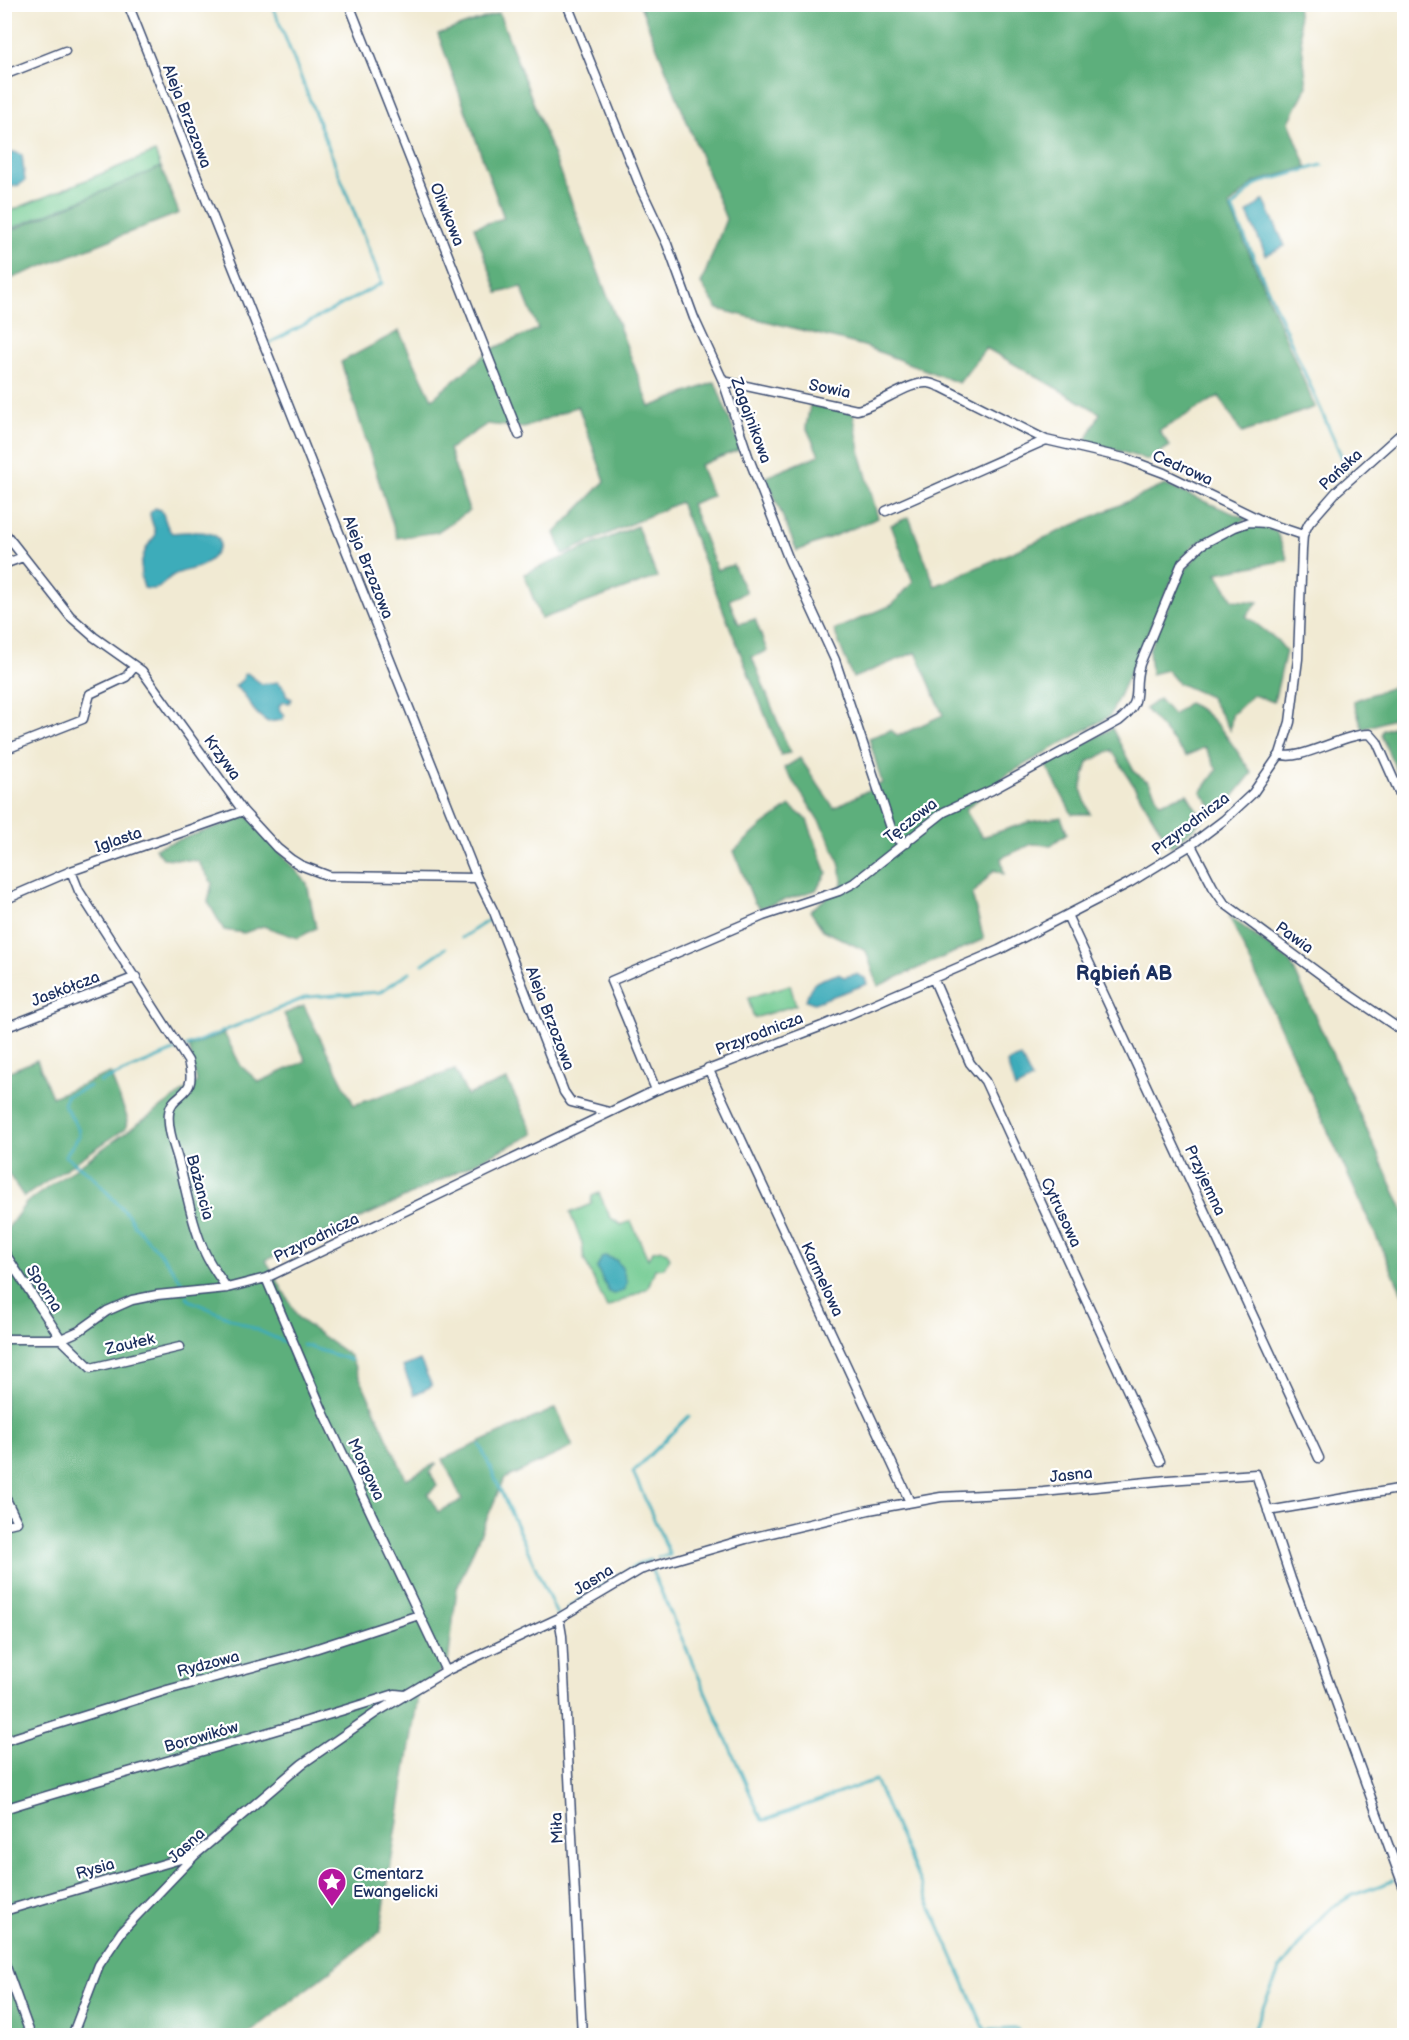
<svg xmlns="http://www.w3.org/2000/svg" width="1409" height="2040" viewBox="0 0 1409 2040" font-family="'Balsamiq Sans',sans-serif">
<rect width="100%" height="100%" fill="#fff"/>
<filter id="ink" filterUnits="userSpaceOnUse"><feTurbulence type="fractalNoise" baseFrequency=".0167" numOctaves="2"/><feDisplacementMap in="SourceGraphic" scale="12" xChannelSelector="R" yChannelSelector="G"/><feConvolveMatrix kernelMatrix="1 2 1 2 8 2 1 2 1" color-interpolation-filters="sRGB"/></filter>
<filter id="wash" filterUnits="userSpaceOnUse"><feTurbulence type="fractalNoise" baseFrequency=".008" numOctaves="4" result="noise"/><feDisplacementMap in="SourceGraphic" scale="24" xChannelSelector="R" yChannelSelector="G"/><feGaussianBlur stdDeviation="1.35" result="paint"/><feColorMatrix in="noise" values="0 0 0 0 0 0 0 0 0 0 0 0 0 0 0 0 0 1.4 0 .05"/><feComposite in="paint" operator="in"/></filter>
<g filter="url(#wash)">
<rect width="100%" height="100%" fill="#f1ead3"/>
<path fill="#72cb92" stroke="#467d78" stroke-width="1.5" d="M155 152 161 168 5 231V213Z
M790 985 796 1005 754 1018 748 998Z
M599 1193 610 1217 621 1225 631 1221 648 1259 653 1251 661 1249 667 1252 670 1258 664 1268 655 1269 648 1288 607 1308 584 1259 582 1243 570 1213 591 1204 592 1196Z"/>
<path fill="#5daf7c" stroke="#3c6f6d" stroke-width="1.5" d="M640 5H1297L1307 86 1289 122 1307 167 1255 182 1229 206 1315 407 1242 433 1219 396 1159 431 1170 446 1148 460 1086 441 1100 413 986 348 959 383 864 346 718 309 701 284 726 219Z
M499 13 650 407 715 382 741 449 700 465 712 496 691 504 717 570 733 565 746 592 729 600 739 624 755 619 767 651 752 657 790 753 781 755 680 502 563 554 555 533 605 481 578 406 524 428 487 424 449 449 469 511 437 532 397 538 341 362 399 331 432 399 492 349 538 329 521 287 498 293 474 227 504 218 438 34Z
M161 167 179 213 5 281V233Z
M810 405 853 412 861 456 878 518 797 551 766 477 819 455 806 427Z
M1165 485 1247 519 1194 545 1181 560 1110 716 1008 774 965 810 982 837 1029 822 1061 817 1067 833 1051 845 1032 844 1001 858 1004 874 994 870 972 895 984 939 878 986 866 951 823 930 810 911 842 885C845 851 803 797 784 768L800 758 834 808 882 783 869 738 891 730 898 736 943 715 916 652 853 678 834 630 892 605 913 582 891 525 909 517 935 586Z
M1250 524 1276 531 1288 560 1217 573 1233 600 1258 602 1246 616 1277 640 1286 651 1274 702 1253 695 1232 715 1230 730 1210 697 1178 683 1167 670 1151 674 1149 650 1184 572 1209 540Z
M637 526 657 577 541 619 524 574Z
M1404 683V715L1363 729 1353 701Z
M1159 699 1173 715 1188 703C1216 714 1234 748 1252 773L1231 799 1216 812 1201 792 1217 770 1205 747 1186 756 1145 709Z
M1404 723V788L1381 735 1383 730Z
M1112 728 1135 773 1149 782 1160 803 1187 794 1203 820 1171 847 1112 750 1088 762 1081 789 1090 814H1072L1046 765Z
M790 806 807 820 827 873 816 890 760 908 754 902 734 851 762 826Z
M248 816 307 883 316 928 298 938 263 926 244 933 224 930 208 902 212 883 198 861 163 858 155 848Z
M1229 916 1291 963 1296 974 1404 1212V1297Z
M304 1006 354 1105 455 1070 467 1095 507 1080 534 1134 383 1208 266 1260 299 1319 350 1356 406 1479 437 1463 430 1472 437 1486 428 1494 438 1512 462 1500 443 1459 556 1408 573 1447 504 1479 457 1588 448 1663 418 1696 380 1932 247 2035H5L4 2002 12 1999 4 1975 5 1232 26 1203 197 1082 189 1047 224 1033 241 1066 259 1082 306 1061 284 1014Z
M37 1060 52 1097 110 1073 127 1117 126 1128 24 1197 5 1169V1073Z"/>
<path fill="#3cacba" stroke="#2c6e8c" stroke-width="1.5" d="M14 152 22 155 25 181 19 185 5 188V155Z
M1264 200 1285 246 1266 255 1247 213Z
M155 508 161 510C166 518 165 526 172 533 183 532 225 527 219 547 217 554 209 561 203 565 194 570 182 570 172 576 167 579 163 585 158 588 153 590 148 589 144 588 137 569 142 550 155 536 156 528 150 521 150 513Z
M247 673 262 684 278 682C283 686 287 690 286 696L292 699 289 703 283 702 279 706 280 711 285 715 282 720 268 722C256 715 252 708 245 696 242 691 238 690 235 686L243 679 244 674Z
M838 974 844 977 856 974 865 978 867 984 814 1003 806 1000C811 979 820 980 838 974Z
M1021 1057 1032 1080 1015 1089 1007 1063 1009 1061Z
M605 1256 616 1260 622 1268 627 1283 623 1291 614 1294 609 1292 597 1268 602 1257Z
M420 1360 432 1386 414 1395 403 1367Z"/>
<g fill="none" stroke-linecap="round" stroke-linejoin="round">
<path stroke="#3cacba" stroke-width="3" d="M1322 165 1256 184 1232 208 1347 469
M268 344 382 283 272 4
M462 938 490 919
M423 964 446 948
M187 1046 307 997 380 992 410 972
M100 1082 176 1050
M90 1086 66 1096 64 1105 78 1128 79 1136 65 1156 91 1175 129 1216 134 1225 166 1260 183 1284
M187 1296 189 1300 289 1344
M303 1345 351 1360
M480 1445 557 1615
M658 1557 670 1555 633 1472 689 1416
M652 1571 762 1820H765L875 1780 985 2030 1017 2029 1021 2036
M596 1589 641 1563 651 1560
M567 1609 587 1595
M1253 2030 1280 1969 1317 1922 1332 1907 1353 1895 1393 1881"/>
</g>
</g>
<g filter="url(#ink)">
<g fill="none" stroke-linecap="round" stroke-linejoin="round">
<g stroke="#3b4b70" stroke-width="11">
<path id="street" d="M128 4 477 878 494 912 564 1092 571 1102 609 1112
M349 4 519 435
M567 4 642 191 667 244 694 318 723 381 748 456 789 560 835 660 892 831 897 839 907 843
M4 75 65 51
M723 381 857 410C878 406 910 381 928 383 932 383 937 386 941 387L1046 440 1124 458 1164 473 1267 523 1303 535
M886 511 1046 440
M4 532 70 616 94 637 142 671 243 811 277 848 292 860 300 865 329 876 477 878
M4 564 23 557
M4 750 83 719 90 694 126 677 135 666
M1280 754C1298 763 1344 733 1370 734L1377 742 1404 803
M1191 845 1213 887 1224 903 1335 985 1404 1032
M71 871 79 891 188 1061C199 1099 172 1090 169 1113 167 1129 175 1148 179 1163 187 1193 192 1225 205 1253 211 1266 219 1277 227 1288
M4 900 71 871 243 811
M1067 915 1319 1458
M933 978 970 1063 985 1081 1160 1461
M4 1028 136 977
M708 1068 910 1502
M656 1090 611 981 763 916 839 891 854 883 944 812 992 790 1119 721C1146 699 1131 692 1140 664L1182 563 1201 545 1235 527 1249 522 1267 523
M4 1252 61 1339 91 1368 180 1347
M266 1278 324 1414 446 1671
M4 1339H61L79 1331 107 1311 132 1300 157 1295 227 1288 266 1278 656 1090 822 1026 999 950 1129 883 1191 845 1224 820 1253 793 1280 754 1290 722 1298 659 1302 549 1303 535 1309 523 1337 491 1404 431
M4 1495 17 1522 4 1525
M1268 1511 1404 1488
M559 1618 562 1636 582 2036
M4 1741 167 1690 290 1657 419 1615
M4 1809C134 1768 266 1736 395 1694L405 1695
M4 1911 194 1855
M4 1961 31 2036
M72 2036 99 1965 122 1931 195 1855 302 1764 377 1712 446 1671 559 1618 640 1570 746 1539 869 1510 941 1497 1043 1492 1168 1480 1256 1474 1291 1579 1404 1888"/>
</g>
<use href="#street" stroke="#fff" stroke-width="8"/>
</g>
</g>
<defs>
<g id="sight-pin" transform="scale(1.5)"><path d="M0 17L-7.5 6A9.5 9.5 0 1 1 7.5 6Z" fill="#b5179e" stroke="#fff"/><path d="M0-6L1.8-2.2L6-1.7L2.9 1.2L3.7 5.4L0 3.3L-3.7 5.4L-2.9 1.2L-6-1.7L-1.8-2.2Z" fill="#fff"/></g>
</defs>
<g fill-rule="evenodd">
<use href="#sight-pin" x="332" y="1882"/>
</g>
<g text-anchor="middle" stroke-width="4.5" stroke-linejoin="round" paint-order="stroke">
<g font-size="16" fill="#1b2f5e" stroke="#fff">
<text transform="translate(188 116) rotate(69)" y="6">Aleja Brzozowa</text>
<text transform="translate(448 214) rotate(68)" y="6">Oliwkowa</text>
<text transform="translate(830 388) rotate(12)" y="6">Sowia</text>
<text transform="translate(752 420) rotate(70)" y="6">Zagajnikowa</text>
<text transform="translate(1183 467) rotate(24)" y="6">Cedrowa</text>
<text transform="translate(1340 469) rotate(-43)" y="6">Pańska</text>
<text transform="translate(369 567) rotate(68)" y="6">Aleja Brzozowa</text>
<text transform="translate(223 757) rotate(54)" y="6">Krzywa</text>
<text transform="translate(910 820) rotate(-38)" y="6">Tęczowa</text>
<text transform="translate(1190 823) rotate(-37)" y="6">Przyrodnicza</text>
<text transform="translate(118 839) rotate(-19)" y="6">Iglasta</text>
<text transform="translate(1295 937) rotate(36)" y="6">Pawia</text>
<text transform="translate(65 988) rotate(-21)" y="6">Jaskółcza</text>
<text transform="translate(551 1018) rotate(69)" y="6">Aleja Brzozowa</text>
<text transform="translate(759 1033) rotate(-21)" y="6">Przyrodnicza</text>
<text transform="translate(1206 1180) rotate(65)" y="6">Przyjemna</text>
<text transform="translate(201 1187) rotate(75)" y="6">Bażancia</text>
<text transform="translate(1062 1212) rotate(65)" y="6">Cytrusowa</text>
<text transform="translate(316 1237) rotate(-26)" y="6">Przyrodnicza</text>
<text transform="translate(823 1279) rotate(65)" y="6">Karmelowa</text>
<text transform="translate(45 1288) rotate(57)" y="6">Sporna</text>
<text transform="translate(130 1343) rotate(-13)" y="6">Zaułek</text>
<text transform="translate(367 1469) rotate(65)" y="6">Morgowa</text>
<text transform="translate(1071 1474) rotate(-6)" y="6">Jasna</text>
<text transform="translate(593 1579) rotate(-32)" y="6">Jasna</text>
<text transform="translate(208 1663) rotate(-15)" y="6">Rydzowa</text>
<text transform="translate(201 1736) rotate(-16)" y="6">Borowików</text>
<text transform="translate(556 1828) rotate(-93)" y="6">Miła</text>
<text transform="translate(186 1845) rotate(-43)" y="6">Jasna</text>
<text transform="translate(95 1868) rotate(-16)" y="6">Rysia</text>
</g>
<g font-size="16" fill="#1b2f5e" stroke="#fff" text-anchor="start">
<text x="353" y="1879">Cmentarz<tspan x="353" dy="18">Ewangelicki</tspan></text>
</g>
<g font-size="20" font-weight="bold" fill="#1b2f5e" stroke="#fff">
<text x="1124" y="980">Rąbień AB</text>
</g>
</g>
<rect width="1409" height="2040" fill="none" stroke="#fff" stroke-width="24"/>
</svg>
